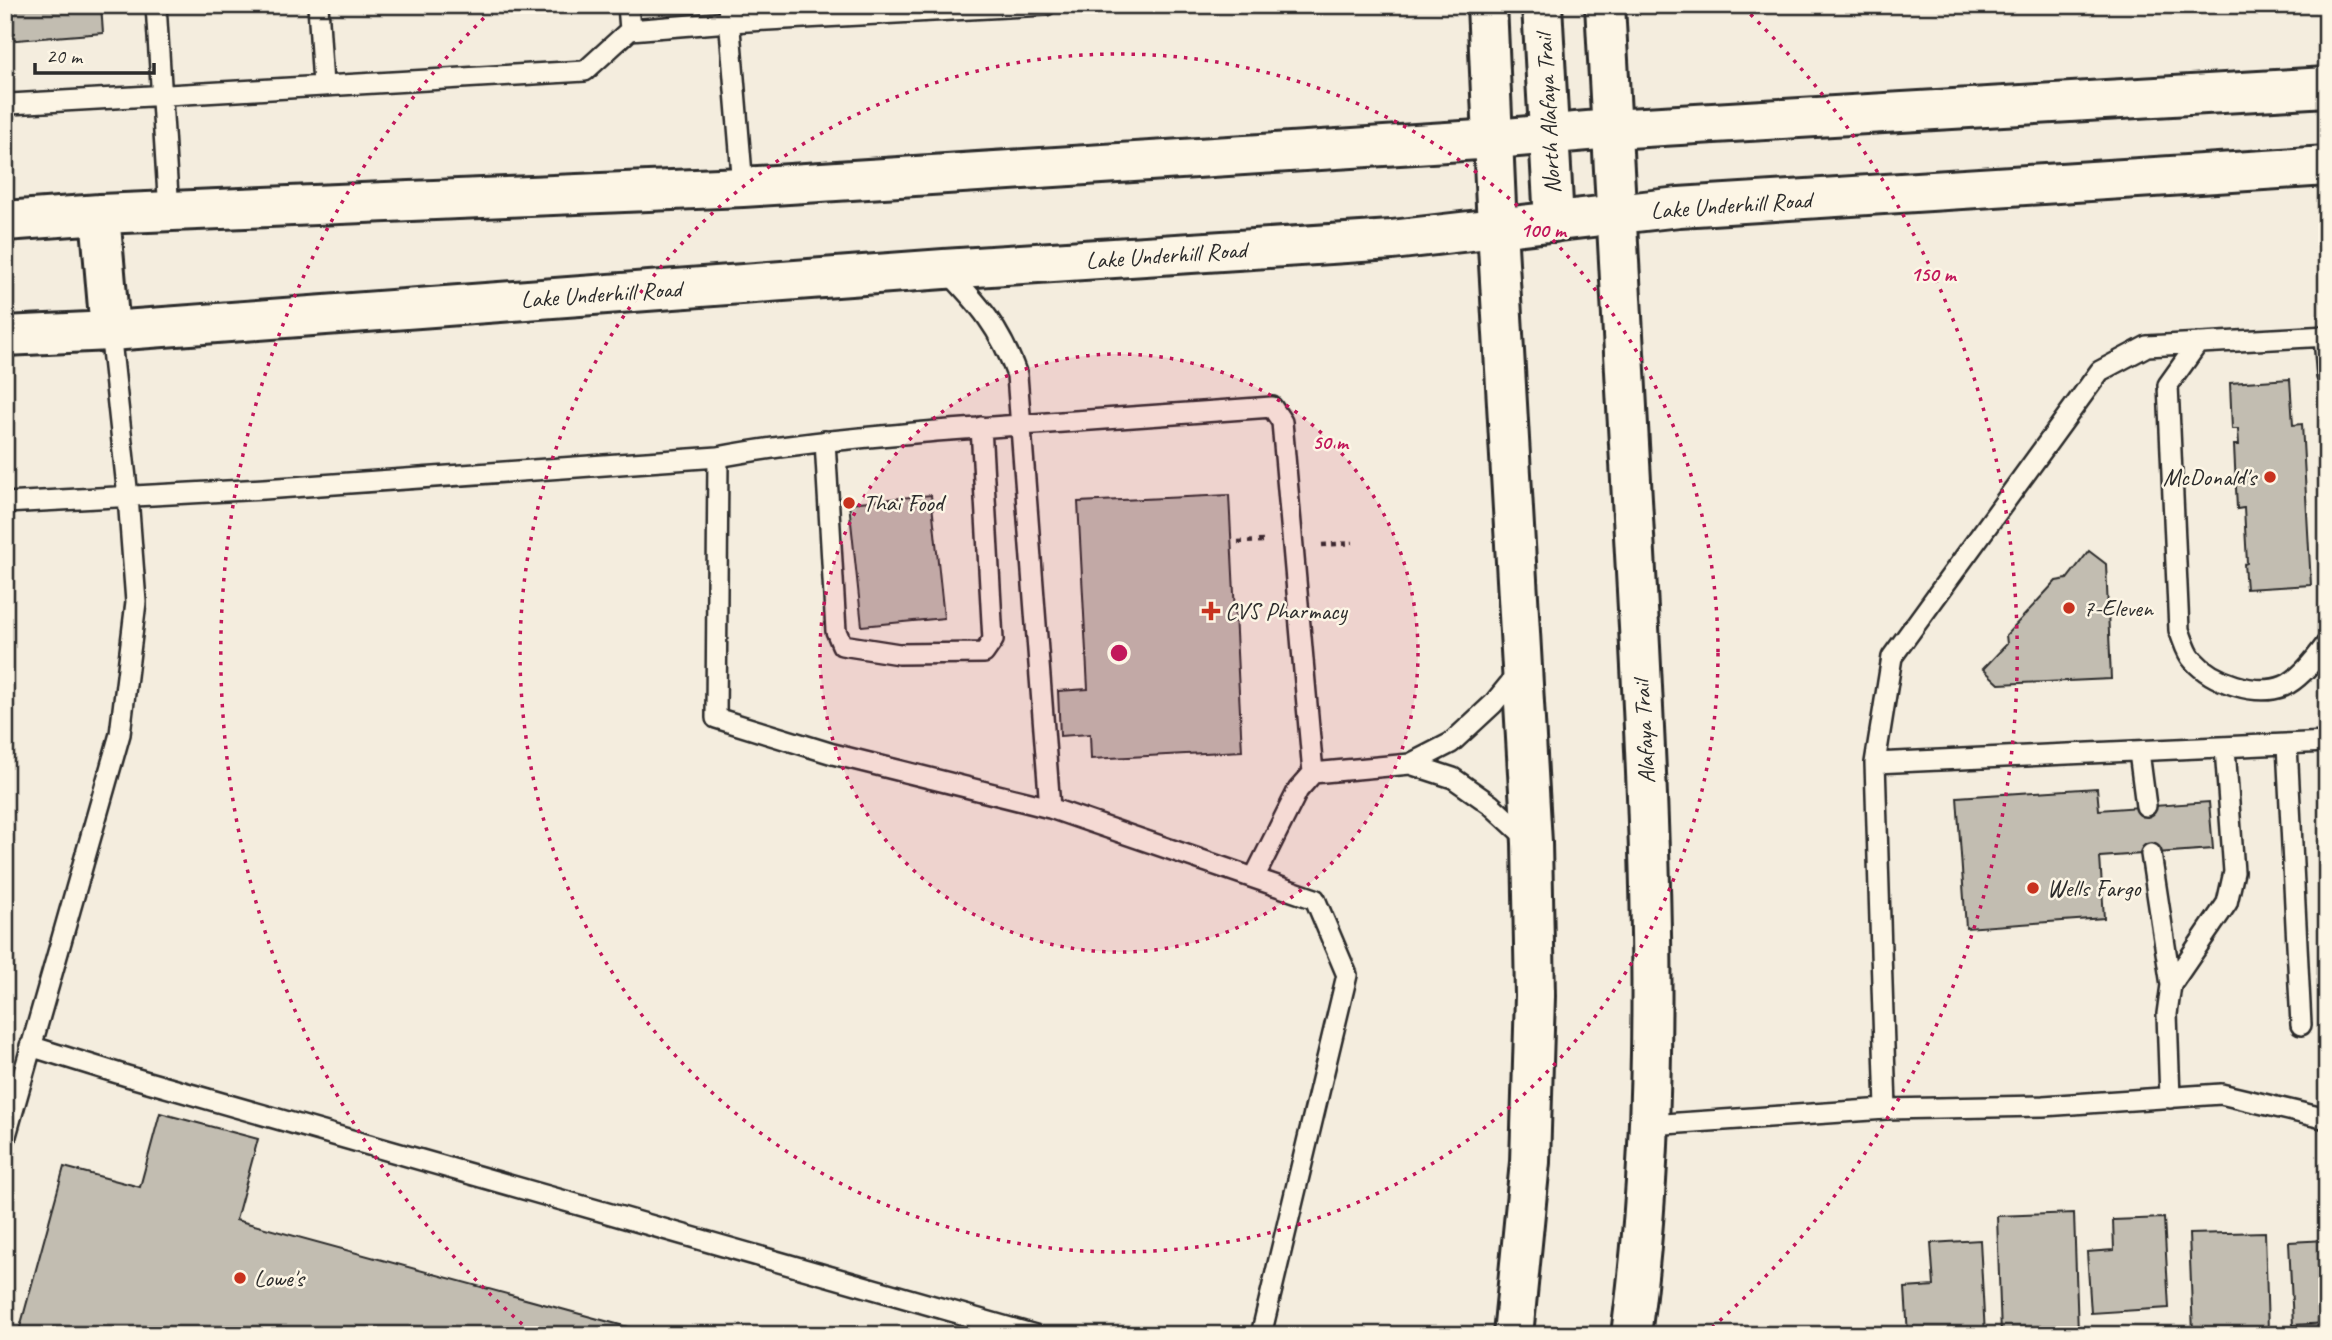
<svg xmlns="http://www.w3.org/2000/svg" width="2332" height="1340" viewBox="0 0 2332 1340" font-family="Caveat,sans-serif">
<rect width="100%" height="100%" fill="#f4edde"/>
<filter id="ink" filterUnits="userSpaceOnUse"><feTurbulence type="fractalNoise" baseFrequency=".0143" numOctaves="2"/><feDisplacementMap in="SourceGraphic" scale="14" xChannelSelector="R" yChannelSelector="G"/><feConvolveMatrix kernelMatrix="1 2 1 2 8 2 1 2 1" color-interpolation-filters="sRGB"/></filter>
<g filter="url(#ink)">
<path fill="#c2bdb1" stroke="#2b2b2b" stroke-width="2" d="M5 5H101L103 33 5 41Z
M2290 379 2293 425 2302 424 2311 585 2246 589 2244 564 2247 563 2244 508 2237 509 2234 445H2239L2238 429H2232L2230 383Z
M931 495 944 618 862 626 849 503Z
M1229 495 1242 751 1091 759 1090 734 1060 736 1058 691 1088 689 1078 502Z
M2089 551 2106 564 2111 679 1999 684 1983 669 2007 644 2006 635 2056 581 2067 579Z
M2097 788 2099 810 2209 802 2213 849 2100 857 2104 918 1966 928 1957 797Z
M160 1113 258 1139 236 1220 657 1335H18L64 1167 140 1187Z
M2074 1213 2078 1333 2001 1335 1997 1216Z
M2164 1218 2169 1308 2091 1313 2087 1252 2114 1250 2113 1220Z
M2265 1232 2268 1331 2193 1333 2189 1234Z
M1980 1240 1985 1335H1908L1905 1288 1934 1286 1931 1243Z
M2327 1240V1323L2293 1325 2289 1242Z"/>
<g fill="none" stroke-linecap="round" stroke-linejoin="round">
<g stroke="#2b2b2b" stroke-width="24">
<path id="service" d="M156 5 169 212
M318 5 323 85
M628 5 630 30
M728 5 743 187
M10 104 585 71 630 30 729 22 1046 5
M945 269C979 304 1000 328 1017 375L1050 808
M2324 336 2327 376
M2198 343 2168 385 2179 630C2183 639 2186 653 2193 660 2212 682 2256 697 2284 686 2300 679 2317 657 2327 643
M825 441 836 631 842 645 899 654 984 653 993 640 981 427
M718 457C790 443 863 438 936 431 1048 422 1160 414 1272 407L1282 422 1313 773
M5 503 264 489 718 457 716 718 833 754 1050 808 1315 899 1347 975 1261 1335
M2287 745 2301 1025
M2139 752 2146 806
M1875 763 2327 742
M1410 764 1453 778 1490 804 1530 841
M2151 854 2171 985 2167 1014 2170 1098
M1254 878 1298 790 1313 773 1410 764 1451 743 1493 704 1520 671
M2171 985 2227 903 2234 872 2225 748
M30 1046 127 1076 1035 1335
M1886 1109 1875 763 1892 657 2100 371 2147 346 2327 336
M1650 1125 1886 1109 2043 1106 2221 1094 2327 1119
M5 1139 120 734 136 602 128 497 110 331"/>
</g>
<g stroke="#2b2b2b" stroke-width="44">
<path id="tertiary" d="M100 214 110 331
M5 221 100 214 743 187 1494 139 1611 129 2327 87
M5 336 110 331 944 269 1392 240 1679 207 2327 166"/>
</g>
<g stroke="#2b2b2b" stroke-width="44">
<path id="secondary" d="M1487 5 1497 228 1532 843 1535 996 1530 1162 1513 1335
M1542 5 1554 222
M1605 5C1616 212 1628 419 1639 627 1651 862 1663 1100 1631 1335"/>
</g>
<path stroke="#2b2b2b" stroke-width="4.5" stroke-dasharray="5 5" stroke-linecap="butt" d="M1238 542 1265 541
M1322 545 1353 543"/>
<use href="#service" stroke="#fcf5e5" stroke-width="19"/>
<use href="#tertiary" stroke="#fcf5e5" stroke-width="38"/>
<use href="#secondary" stroke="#fcf5e5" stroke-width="38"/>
</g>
</g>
<circle cx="1119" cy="653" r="299" fill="#c2185b" fill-opacity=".12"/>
<g fill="none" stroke="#c2185b" stroke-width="3.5" stroke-dasharray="3.5 7">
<circle cx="1119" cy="653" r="299"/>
<circle cx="1119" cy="653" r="599"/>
<path d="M530 1331A898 898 0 0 1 495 7M1743 7A898 898 0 0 1 1708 1331"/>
</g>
<g fill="#c8321e" stroke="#fcf5e5" stroke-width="2.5">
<circle cx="2270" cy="477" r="7"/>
<circle cx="849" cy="503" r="7"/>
<circle cx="2069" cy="608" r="7"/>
<path d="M1207.5 600.5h7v7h7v7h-7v7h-7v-7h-7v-7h7z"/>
<circle cx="2033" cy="888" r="7"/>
<circle cx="240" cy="1278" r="7"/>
</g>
<g text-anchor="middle" stroke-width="5" stroke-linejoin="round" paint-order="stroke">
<g font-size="24" fill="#2b2b2b" stroke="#fcf5e5">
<text transform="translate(1548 114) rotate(-93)" y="8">North Alafaya Trail</text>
<text transform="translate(1731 205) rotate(-4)" y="8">Lake Underhill Road</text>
<text transform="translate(1166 255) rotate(-4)" y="8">Lake Underhill Road</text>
<text transform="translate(601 294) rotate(-4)" y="8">Lake Underhill Road</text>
<text transform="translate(1644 732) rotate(-93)" y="8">Alafaya Trail</text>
</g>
<g font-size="24" fill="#2b2b2b" stroke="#fcf5e5" text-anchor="start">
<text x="2256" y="485" text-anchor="end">McDonald's</text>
<text x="863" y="511">Thai Food</text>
<text x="2083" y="616">7-Eleven</text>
<text x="1225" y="619">CVS Pharmacy</text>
<text x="2047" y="896">Wells Fargo</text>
<text x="254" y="1286">Lowe's</text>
</g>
</g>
<circle cx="1119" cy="653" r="10" fill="#c2185b" stroke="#fcf5e5" stroke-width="3.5"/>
<g font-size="21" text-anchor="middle" font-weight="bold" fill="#c2185b" stroke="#fcf5e5" stroke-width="5" stroke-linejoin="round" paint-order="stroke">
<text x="1543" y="237">100 m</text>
<text x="1933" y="281">150 m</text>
<text x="1330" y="449">50 m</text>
</g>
<rect width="2332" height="1340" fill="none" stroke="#fcf5e5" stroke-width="28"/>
<rect x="14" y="14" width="2304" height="1312" fill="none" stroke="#2b2b2b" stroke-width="2.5" filter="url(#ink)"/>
<path d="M35 63v10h119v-10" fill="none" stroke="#2b2b2b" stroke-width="3.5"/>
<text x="46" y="63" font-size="21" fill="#2b2b2b" stroke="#fcf5e5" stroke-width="5" paint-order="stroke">20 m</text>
</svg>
